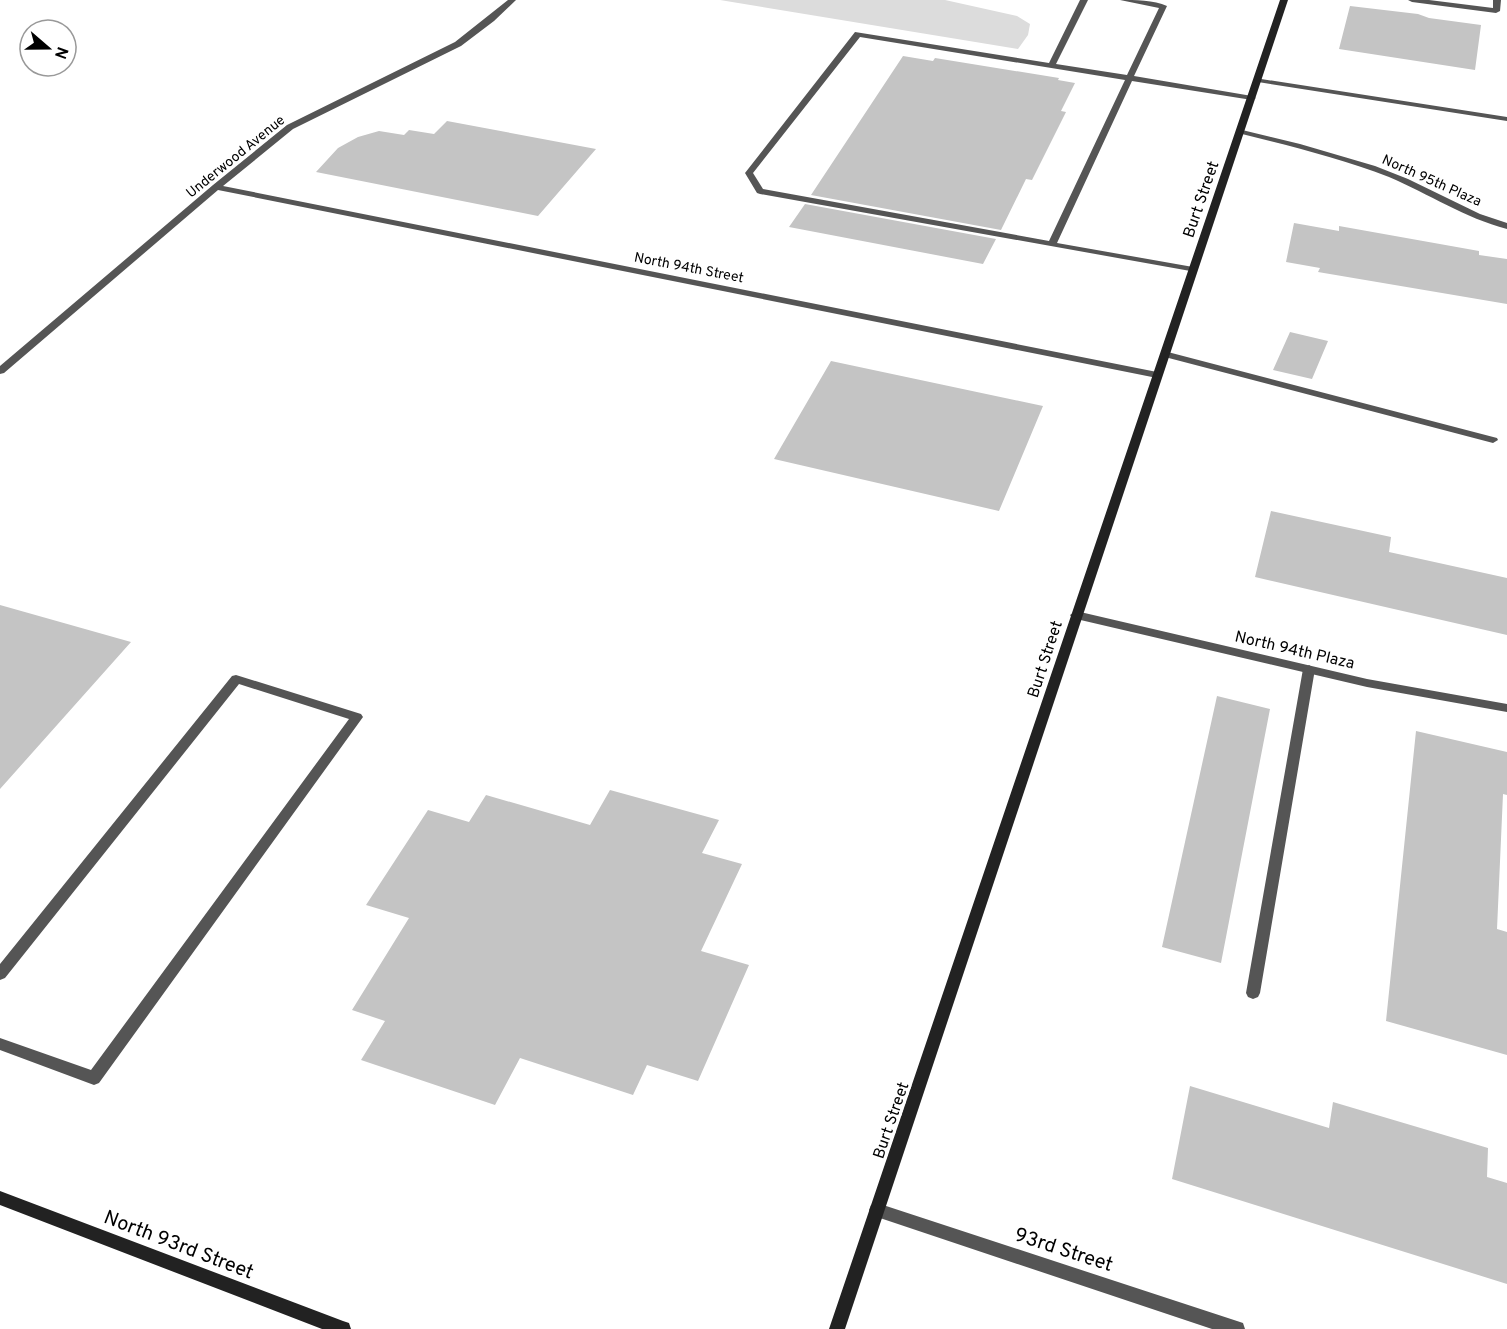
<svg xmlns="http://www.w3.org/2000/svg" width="1507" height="1329" viewBox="0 0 1507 1329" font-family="Overpass,sans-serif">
<rect width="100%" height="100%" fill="#fff"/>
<path fill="#dcdcdc" d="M720 0H945L1017 16 1030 24 1028 35 1018 49Z"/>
<path fill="#c4c4c4" d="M1350 6 1418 14 1429 18 1481 25 1475 70 1339 49Z
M903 56 933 61 935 58 1059 78 1058 80 1075 83 1061 111 1066 112 1032 180 1026 179 1001 230 811 195Z
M447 121 596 149 538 216 316 172 338 148 358 137 379 131 404 135 409 130 434 134Z
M805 204 996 239 983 264 789 227Z
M1294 223 1339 231V226L1479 251V255L1507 259V304L1318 272 1320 268 1286 262Z
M1290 332 1328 341 1312 379 1273 370Z
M831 361 1043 406 999 511 774 459Z
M1271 511 1391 537 1389 552 1507 578V635L1255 577Z
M0 605 131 642 0 789Z
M1217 696 1270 709 1221 963 1162 947Z
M1416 731 1507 752V795L1503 794 1497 929 1507 932V1055L1386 1021Z
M610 790 719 820 702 853 742 864 701 951 749 965 698 1081 647 1065 633 1095 520 1058 495 1105 361 1060 385 1021 352 1010 409 918 366 905 428 810 469 822 486 795 590 825Z
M1190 1086 1329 1128 1333 1102 1488 1148 1487 1177 1507 1183V1284L1172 1179Z"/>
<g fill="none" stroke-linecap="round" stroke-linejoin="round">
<path fill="#555" fill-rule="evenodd" d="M1080 0H1088L1056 64 1127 75 1159 8 1120 0C1135 0 1154 0 1167 6L1134 76 1252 96 1256 98 1252 100 1132 81 1057 243 1193 267 1196 268V272L760 194 757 193 745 173 855 32 1049 63ZM860 37 1125 80 1049 241 763 189 753 173Z
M1408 0H1429L1493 8V0H1501L1500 11 1496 13 1412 2Z
M1255 78 1507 117V121L1258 82H1255Z
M1164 351 1497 438 1498 440 1493 443 1161 356V352Z
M1309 665 1315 669 1260 993 1258 997 1253 999 1248 997 1246 993 1303 669Z
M236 675 361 714 363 717 99 1083 94 1085 0 1050V1038L91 1070 349 719 239 684 5 978 0 980V964L232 676Z
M877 1203 1237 1321 1243 1323 1245 1329H1212L877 1217 871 1215 869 1210 871 1205Z"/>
<path fill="#555" fill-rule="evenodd" d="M508 0H516L494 21 461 46 293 129 223 186 1157 372 1162 375 1157 378 218 190 4 373 0 374V366L213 185 287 125 455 42Z
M1238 129 1300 144 1375 166 1408 179 1480 214 1507 223V229C1465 218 1429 194 1389 177 1340 158 1289 146 1238 133Z
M1076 611 1367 679 1507 704V712L1367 687 1072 618 1070 615Z"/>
<path fill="#222" fill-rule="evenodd" d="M1280 0H1288L845 1329H829Z
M0 1191 343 1321 349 1323 351 1329H322L0 1205Z"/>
</g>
<g text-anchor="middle" stroke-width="6" stroke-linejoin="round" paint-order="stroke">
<g font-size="14" fill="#000" stroke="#fff">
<text transform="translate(235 156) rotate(-39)" y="5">Underwood Avenue</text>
<text transform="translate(1432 180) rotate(24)" y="5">North 95th Plaza</text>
<text transform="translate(689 267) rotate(11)" y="5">North 94th Street</text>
</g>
<g font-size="16" fill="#000" stroke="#fff">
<text transform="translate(1200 199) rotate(-71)" y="6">Burt Street</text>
<text transform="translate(1295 649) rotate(13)" y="6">North 94th Plaza</text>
<text transform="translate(1044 659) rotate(-72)" y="6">Burt Street</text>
<text transform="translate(890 1120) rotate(-71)" y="6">Burt Street</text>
</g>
<g font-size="20" fill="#000" stroke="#fff">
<text transform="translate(179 1244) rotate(21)" y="7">North 93rd Street</text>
<text transform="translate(1064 1249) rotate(18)" y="7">93rd Street</text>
</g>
</g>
<g transform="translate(48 48) rotate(110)"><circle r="28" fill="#ffffff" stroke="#999999" stroke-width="1.5"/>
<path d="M0-4.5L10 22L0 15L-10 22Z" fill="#000000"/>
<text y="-9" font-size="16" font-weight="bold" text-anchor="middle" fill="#000000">N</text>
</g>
</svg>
